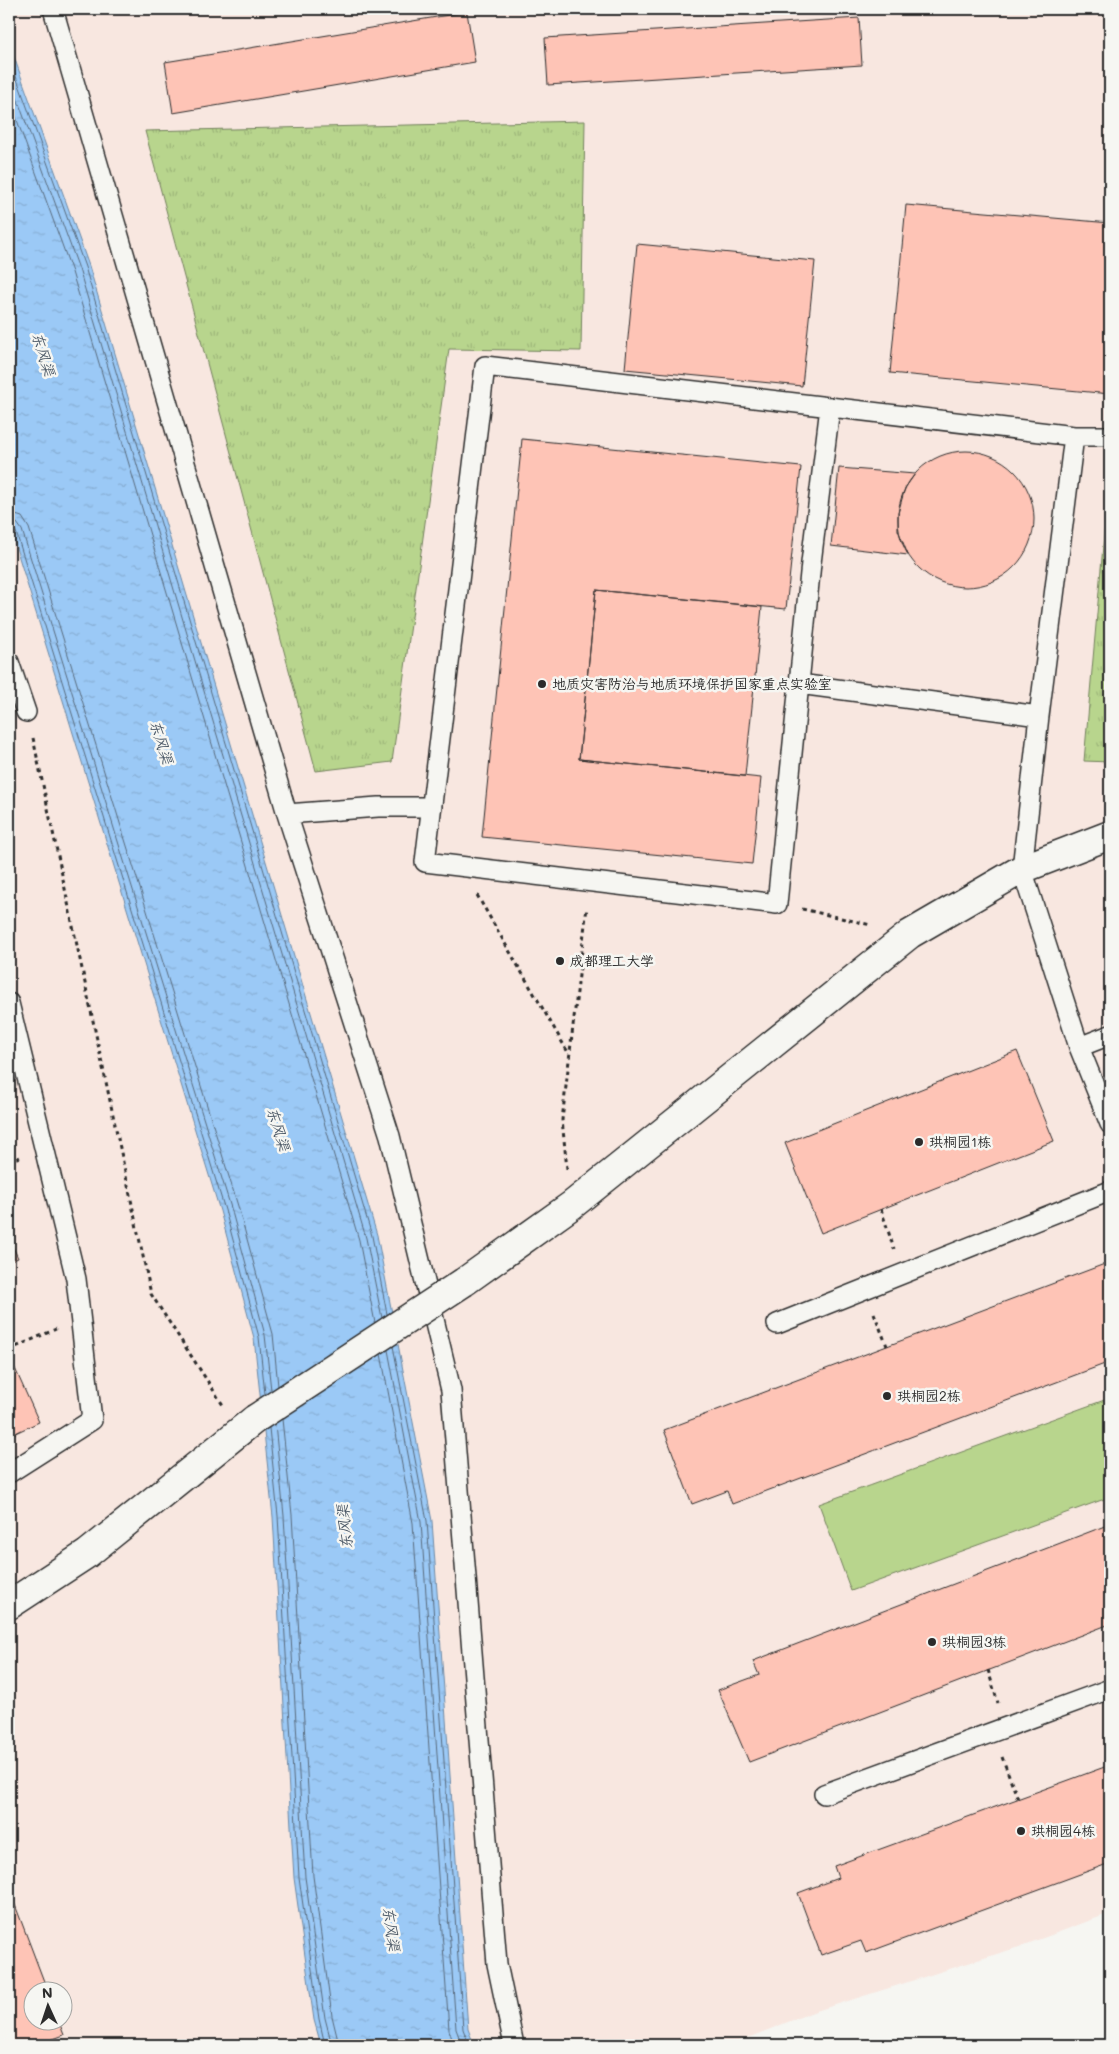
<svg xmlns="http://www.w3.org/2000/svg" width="1119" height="2054" viewBox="0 0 1119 2054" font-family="Mali,'LXGW WenKai TC',sans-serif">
<defs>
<pattern id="grass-tufts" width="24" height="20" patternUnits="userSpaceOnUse" patternTransform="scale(1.25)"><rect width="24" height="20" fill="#b8d58d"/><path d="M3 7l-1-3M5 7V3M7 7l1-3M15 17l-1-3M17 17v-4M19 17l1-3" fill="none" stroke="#9eb77a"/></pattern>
<pattern id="water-ripples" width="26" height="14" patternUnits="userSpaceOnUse" patternTransform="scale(1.25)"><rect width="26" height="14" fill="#9bc9f6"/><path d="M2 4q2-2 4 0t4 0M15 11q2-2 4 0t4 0" fill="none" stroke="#86add3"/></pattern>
</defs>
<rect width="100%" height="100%" fill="#f6f6f2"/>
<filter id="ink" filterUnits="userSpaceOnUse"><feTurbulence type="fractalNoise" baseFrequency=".02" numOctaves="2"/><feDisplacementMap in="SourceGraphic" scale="10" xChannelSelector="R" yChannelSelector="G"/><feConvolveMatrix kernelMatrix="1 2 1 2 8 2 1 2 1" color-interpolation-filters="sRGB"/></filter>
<g filter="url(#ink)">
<path fill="#f8e7e0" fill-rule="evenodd" d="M9 9H1110V1913L1019 1947 813 2012 730 2045H9ZM32 1992H62V2022H32Z"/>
<path fill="url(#grass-tufts)" stroke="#72805c" d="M585 121 581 351 449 349 392 762 316 771 145 131Z
M1110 476V762L1084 761 1109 478Z"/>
<path fill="#b8d58d" stroke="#72805c" d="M1110 1398V1497L851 1591 819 1504Z"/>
<path fill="url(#water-ripples)" stroke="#6e8aa5" d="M9 43 89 266 377 1235 432 1521 468 2029 474 2045H321L314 2020 294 1878 273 1517 254 1338 220 1211 9 525Z"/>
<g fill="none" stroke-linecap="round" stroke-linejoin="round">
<path stroke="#586a7c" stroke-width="1" d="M9 57 85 267 372 1236 387 1314
M9 76 79 269 366 1238 382 1318
M9 98 72 272 359 1240 375 1323
M9 513 22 517 29 528 238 1206 273 1334 278 1386
M9 521 17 523 22 530 231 1208 265 1335 271 1390
M9 527 13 528 16 532 225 1210 259 1337 265 1394
M393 1346 427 1521 463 2029 469 2045
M388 1350 421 1522 456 2029 462 2045
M381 1354 413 1523 449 2030 454 2045
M282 1419 292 1515 313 1876 332 2016 339 2045
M275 1424 284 1516 305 1877 325 2018 332 2045
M269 1428 278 1516 299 1877 319 2019 325 2045"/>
</g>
<path fill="#fec4b6" stroke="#2b2b2b" d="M467 12 475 62 173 113 165 62Z
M859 18 862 65 548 85 545 38Z
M906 205 1110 223V394L890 373Z
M637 244 815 261 802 386 625 369Z
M522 439 801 467 786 609 596 590 579 759 761 778 752 864 482 837Z
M898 519a68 68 0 1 1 136 0a68 68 0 1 1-136 0Z
M839 468 915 474 905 488 898 513V530L908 555 831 546Z
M596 590 762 607 745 776 579 759Z
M1017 1051 1054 1141 821 1233 785 1143Z
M9 1238 18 1258 9 1262Z
M1110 1262V1362L732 1504 727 1491 692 1504 664 1430Z
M13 1364 39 1422 9 1436V1366Z
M1110 1524V1624L749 1762 718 1690 759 1675 753 1661Z
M1110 1765V1863L866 1953 861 1941 821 1955 798 1893 838 1878 834 1866Z
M9 1889 48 1992H32V2022H59L64 2035 37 2045H9Z"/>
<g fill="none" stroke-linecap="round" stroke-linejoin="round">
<g stroke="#2b2b2b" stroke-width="22">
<path id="lane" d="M53 9 287 814 390 1136 451 1390 497 1964 514 2045
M830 407 811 563 777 904 425 862 485 366 1074 436 1039 716 1022 869 1079 1047 1110 1124
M1074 436H1110
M9 662 26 712
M799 684 1039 716
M287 814 378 807H432
M9 1003 76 1279 92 1420 9 1473
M1079 1047 1110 1035
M777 1324 1110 1191
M824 1794 1110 1689"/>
</g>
<g stroke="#2b2b2b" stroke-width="31">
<path id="street" d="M464 1282 572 1205 910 934 1022 869 1110 835
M9 1605 87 1554 255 1419"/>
</g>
<path stroke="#2b2b2b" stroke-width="3" stroke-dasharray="4 4" stroke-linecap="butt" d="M33 738 151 1294 223 1405
M477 895 569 1054
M802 909 871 925
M9 1162 20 1157
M567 1169 562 1120 587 907
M881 1209 894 1249
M874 1313 887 1346
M9 1350 56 1329
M988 1670 998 1703
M1002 1757 1018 1799"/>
<use href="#lane" stroke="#f6f6f2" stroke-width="19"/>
<use href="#street" stroke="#f6f6f2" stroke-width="28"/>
<g stroke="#2b2b2b" stroke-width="31" stroke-linecap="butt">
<path id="street-bridge" d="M255 1419 464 1282"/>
</g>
<use href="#street-bridge" stroke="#f6f6f2" stroke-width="28"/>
</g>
</g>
<g fill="#2b2b2b" stroke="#f6f6f2" stroke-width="2">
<circle cx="542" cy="684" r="5"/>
<circle cx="560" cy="961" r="5"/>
<circle cx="919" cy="1142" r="5"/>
<circle cx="887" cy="1396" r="5"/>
<circle cx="932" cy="1642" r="5"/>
<circle cx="1021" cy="1831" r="5"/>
</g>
<g text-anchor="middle" stroke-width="5" stroke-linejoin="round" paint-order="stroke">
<g font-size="14" fill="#2b2b2b" stroke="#f6f6f2" text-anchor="start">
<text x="552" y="689">地质灾害防治与地质环境保护国家重点实验室</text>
<text x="570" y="966">成都理工大学</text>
<text x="929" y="1147">珙桐园1栋</text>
<text x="897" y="1401">珙桐园2栋</text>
<text x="942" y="1647">珙桐园3栋</text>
<text x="1031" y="1836">珙桐园4栋</text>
</g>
<g font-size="15" font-style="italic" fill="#4d5a68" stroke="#f6f6f2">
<text transform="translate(43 354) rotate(73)" y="5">东风渠</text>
<text transform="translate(161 742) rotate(73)" y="5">东风渠</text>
<text transform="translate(278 1129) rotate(73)" y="5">东风渠</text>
<text transform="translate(345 1527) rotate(-96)" y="5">东风渠</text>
<text transform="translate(391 1929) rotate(82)" y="5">东风渠</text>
</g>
</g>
<rect width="1119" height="2054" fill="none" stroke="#f6f6f2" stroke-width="30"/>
<rect x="15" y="15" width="1089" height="2024" fill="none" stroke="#2b2b2b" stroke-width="2" filter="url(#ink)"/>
<g transform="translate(48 2006) rotate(357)"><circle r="24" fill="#f6f6f2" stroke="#a5a5a2"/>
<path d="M0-4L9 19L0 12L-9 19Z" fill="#2b2b2b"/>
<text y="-8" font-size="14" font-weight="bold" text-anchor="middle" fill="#2b2b2b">N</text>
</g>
</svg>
